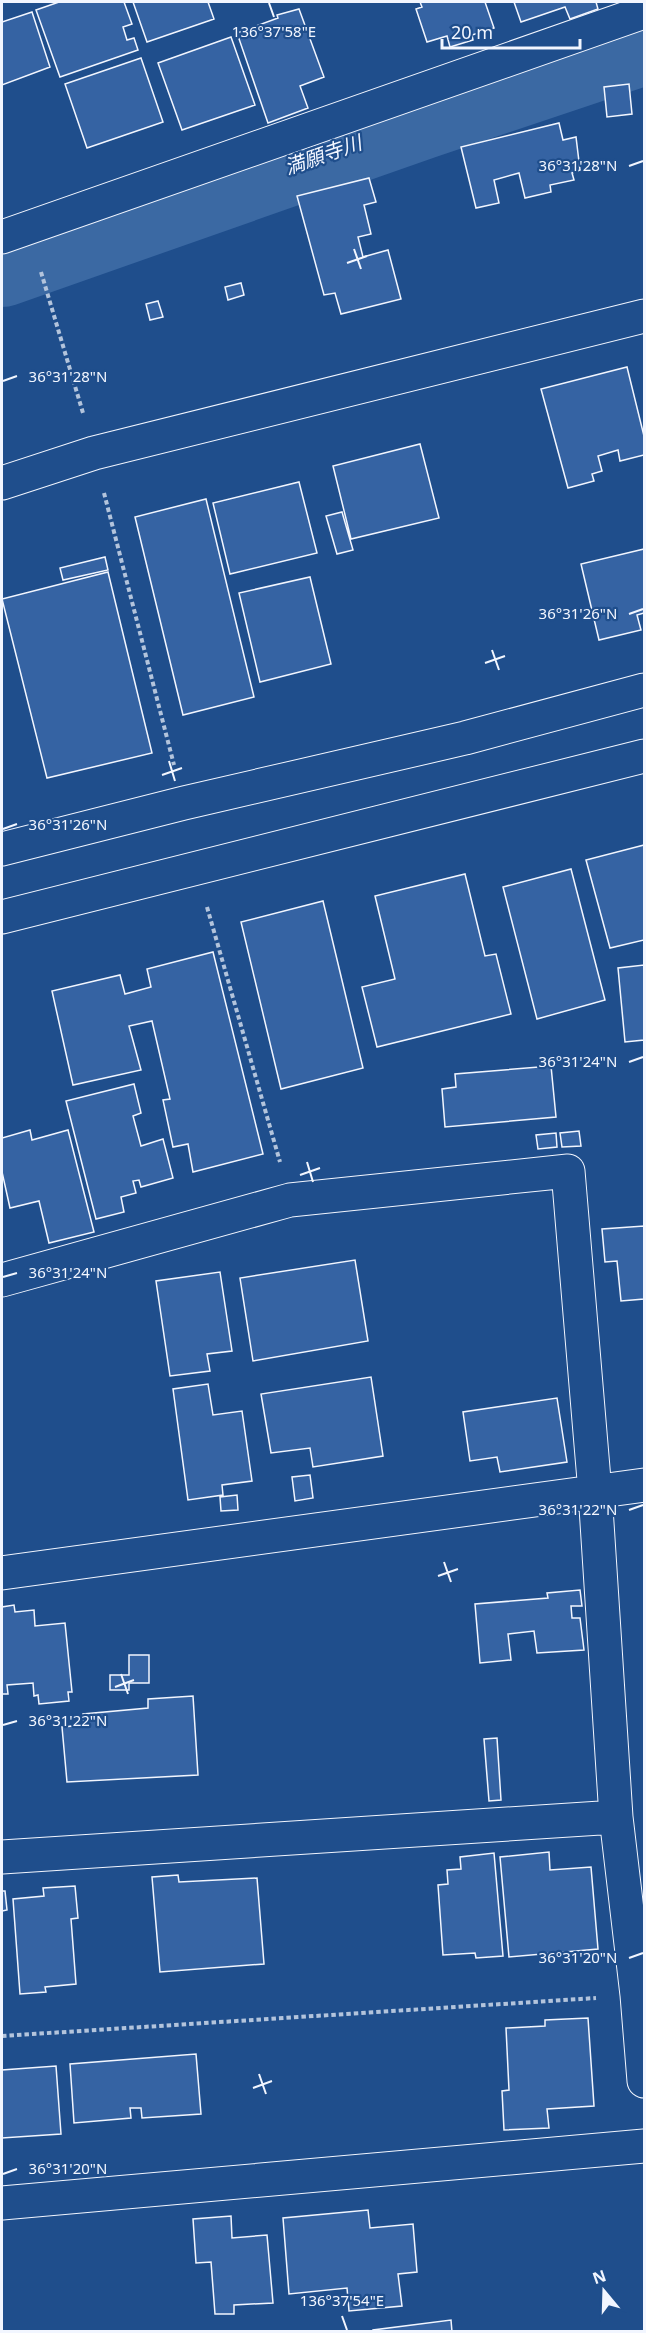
<svg xmlns="http://www.w3.org/2000/svg" width="646" height="2333" viewBox="0 0 646 2333" font-family="'Noto Sans','Noto Sans JP',sans-serif">
<rect width="100%" height="100%" fill="#1f4e8c"/>
<g fill="none" stroke-linecap="round" stroke-linejoin="round">
<path stroke="#3b69a3" stroke-width="82" d="M2 266 423 118 644 44"/>
</g>
<path fill="#3563a3" stroke="#f2f6ff" stroke-width="1.5" d="M59 2H124L132 24 123 27 127 40 134 38 138 50 60 77 36 10Z
M133 2H208L214 19 147 42Z
M420 2H485L494 28 472 35 473 40 450 47 447 36 427 42 416 9 422 7Z
M514 2H596L598 9 570 19 565 7 521 22Z
M299 9 324 77 300 86 308 108 268 123 237 33 278 18 277 15Z
M32 12 50 67 2 85V22Z
M231 37 255 105 182 130 158 63Z
M141 58 163 122 87 148 65 84Z
M629 84 632 114 607 117 604 87Z
M559 123 563 140 576 137 580 170 572 173 574 180 550 185 551 192 525 198 519 173 494 180 499 203 476 208 461 147Z
M369 178 376 202 364 205 371 234 358 237 363 257 388 250 401 299 341 314 335 293 324 295 297 196Z
M241 283 244 295 228 300 225 287Z
M158 301 163 317 150 320 146 304Z
M627 367 644 436V455L620 461 618 450 598 456 602 471 592 474 594 481 568 488 541 389Z
M420 444 439 518 351 539 333 466Z
M299 482 317 553 230 574 213 503Z
M206 499 254 697 183 715 135 517Z
M342 512 353 550 337 554 326 516Z
M644 549V613L637 615 641 630 599 640 581 564Z
M105 557 108 570 63 580 60 568Z
M108 572 152 753 47 778 2 599Z
M310 577 331 664 260 682 239 593Z
M644 845V940L610 948 586 860Z
M571 869 605 1000 537 1019 503 887Z
M465 874 485 956 496 954 511 1014 377 1047 362 987 395 979 375 896Z
M323 901 363 1068 281 1089 241 922Z
M213 952 263 1154 193 1172 188 1144 173 1147 163 1100 170 1099 152 1021 129 1026 141 1070 73 1085 52 991 120 975 125 994 151 987 147 969Z
M644 965V1040L625 1042 618 968Z
M551 1066 556 1117 445 1127 442 1089 456 1087 455 1074Z
M134 1084 141 1113 133 1116 141 1146 163 1139 173 1178 141 1187 139 1180 133 1181 136 1193 121 1197 124 1212 96 1219 66 1101Z
M30 1130 32 1140 68 1130 94 1232 49 1243 39 1201 10 1208 2 1172V1138Z
M579 1131 581 1146 562 1147 560 1133Z
M556 1133 557 1147 538 1149 536 1135Z
M644 1226V1299L621 1301 617 1261 605 1262 602 1229Z
M355 1260 368 1341 253 1361 240 1278Z
M220 1272 232 1351 207 1354 210 1371 170 1376 156 1281Z
M371 1377 383 1456 313 1467 310 1448 271 1453 261 1394Z
M208 1384 213 1415 242 1411 252 1481 222 1485 223 1495 188 1500 173 1389Z
M557 1398 567 1462 500 1472 497 1457 470 1461 463 1412Z
M310 1475 313 1498 295 1501 292 1477Z
M237 1495 238 1510 221 1511 220 1497Z
M580 1590 582 1606H571L572 1618H580L584 1650 537 1653 534 1631 508 1634 511 1660 480 1663 475 1604 548 1598 547 1593Z
M14 1605 15 1612 34 1610 35 1626 65 1623 72 1692H68L69 1701 39 1704 38 1695 34 1696 33 1683 7 1685 8 1694H2V1607Z
M129 1655H149V1683H129V1690H110V1675H129Z
M193 1696 198 1775 67 1782 62 1727 84 1725 83 1714 148 1708V1699Z
M497 1738 501 1800 489 1801 484 1739Z
M549 1852 550 1870 591 1867 598 1949 509 1957 500 1857Z
M494 1853 503 1956 476 1958 475 1953 443 1955 438 1885 448 1884 447 1870 461 1869 460 1857Z
M178 1875 179 1882 257 1878 264 1964 160 1972 152 1877Z
M75 1886 78 1918 71 1919 76 1984 45 1987 46 1992 20 1994 13 1899 44 1896 43 1888Z
M2 1891H5L7 1910 2 1911Z
M588 2018 594 2106 547 2109 549 2128 504 2130 502 2091 509 2090 506 2028 545 2026V2020Z
M196 2054 201 2114 142 2118 141 2108H130L131 2118 74 2123 70 2064Z
M56 2066 61 2134 2 2138V2070Z
M368 2210 370 2228 413 2224 417 2272 398 2274 402 2306 349 2311 347 2288 289 2294 283 2218Z
M368 2210 370 2228 413 2224 417 2272 398 2274 402 2306 349 2311 347 2288 289 2294 283 2218Z
M231 2216 232 2238 267 2235 273 2303 234 2305V2314H215L211 2262 196 2263 193 2219Z
M451 2320 452 2332H373V2330Z"/>
<g fill="none" stroke-linecap="round" stroke-linejoin="round">
<g stroke="#f2f6ff" stroke-width="35">
<path id="minor" d="M2 237 644 12
M2 483 94 453 644 316
M2 1280 290 1200 568 1171 595 1492 616 1817 637 1995 644 2081
M2 1573 644 1485
M2 1857 616 1817
M2 2203 644 2146"/>
</g>
<g stroke="#f2f6ff" stroke-width="35">
<path id="tertiary" d="M2 849 184 803 465 738 644 690
M2 917 644 756"/>
</g>
<path stroke="#b3c4dc" stroke-width="4" stroke-dasharray="4.5 3" stroke-linecap="butt" d="M41 272 83 413
M104 493 174 765
M207 907 280 1162
M2 2036 596 1998"/>
<use href="#minor" stroke="#1f4e8c" stroke-width="33"/>
<use href="#tertiary" stroke="#1f4e8c" stroke-width="33"/>
</g>
<path fill="none" stroke="#f2f6ff" stroke-width="2" d="M269 3 274 17M629 166 643 161M354 249 361 269M347 263 367 256M3 381 17 376M629 614 643 609M492 650 499 670M485 663 505 656M169 761 175 781M162 775 182 768M3 829 17 824M629 1062 643 1057M307 1162 313 1182M300 1175 320 1168M3 1277 17 1273M629 1510 643 1505M444 1562 451 1582M438 1576 458 1569M121 1674 128 1694M115 1687 134 1680M3 1725 17 1721M629 1958 643 1953M259 2074 266 2094M253 2088 272 2081M3 2174 17 2169M342 2316 347 2330"/>
<g text-anchor="middle" stroke-width="4.5" stroke-linejoin="round" paint-order="stroke">
<g font-size="20" font-style="italic" fill="#f2f6ff" stroke="#1f4e8c">
<text transform="translate(323 155) rotate(-19)" y="7">満願寺川</text>
</g>
</g>
<g font-size="15" text-anchor="middle" fill="#f2f6ff" stroke="#1f4e8c" stroke-width="4.5" stroke-linejoin="round" paint-order="stroke">
<text x="274" y="37">136°37'58"E</text>
<text x="578" y="171">36°31'28"N</text>
<text x="68" y="382">36°31'28"N</text>
<text x="578" y="619">36°31'26"N</text>
<text x="68" y="830">36°31'26"N</text>
<text x="578" y="1067">36°31'24"N</text>
<text x="68" y="1278">36°31'24"N</text>
<text x="578" y="1515">36°31'22"N</text>
<text x="68" y="1726">36°31'22"N</text>
<text x="578" y="1963">36°31'20"N</text>
<text x="68" y="2174">36°31'20"N</text>
<text x="342" y="2306">136°37'54"E</text>
</g>
<rect width="646" height="2333" fill="none" stroke="#f2f6ff" stroke-width="6"/>
<g transform="translate(604 2291) rotate(341)" stroke="#1f4e8c" stroke-width="4.5" paint-order="stroke">
<path d="M0-4.5L10 22L0 15L-10 22Z" fill="#f2f6ff"/>
<text y="-9" font-size="16" font-weight="bold" text-anchor="middle" fill="#f2f6ff">N</text>
</g>
<path d="M442 39v9h138v-9" fill="none" stroke="#f2f6ff" stroke-width="3"/>
<text x="451" y="39" font-size="18" fill="#f2f6ff" stroke="#1f4e8c" stroke-width="4.5" paint-order="stroke">20 m</text>
</svg>
